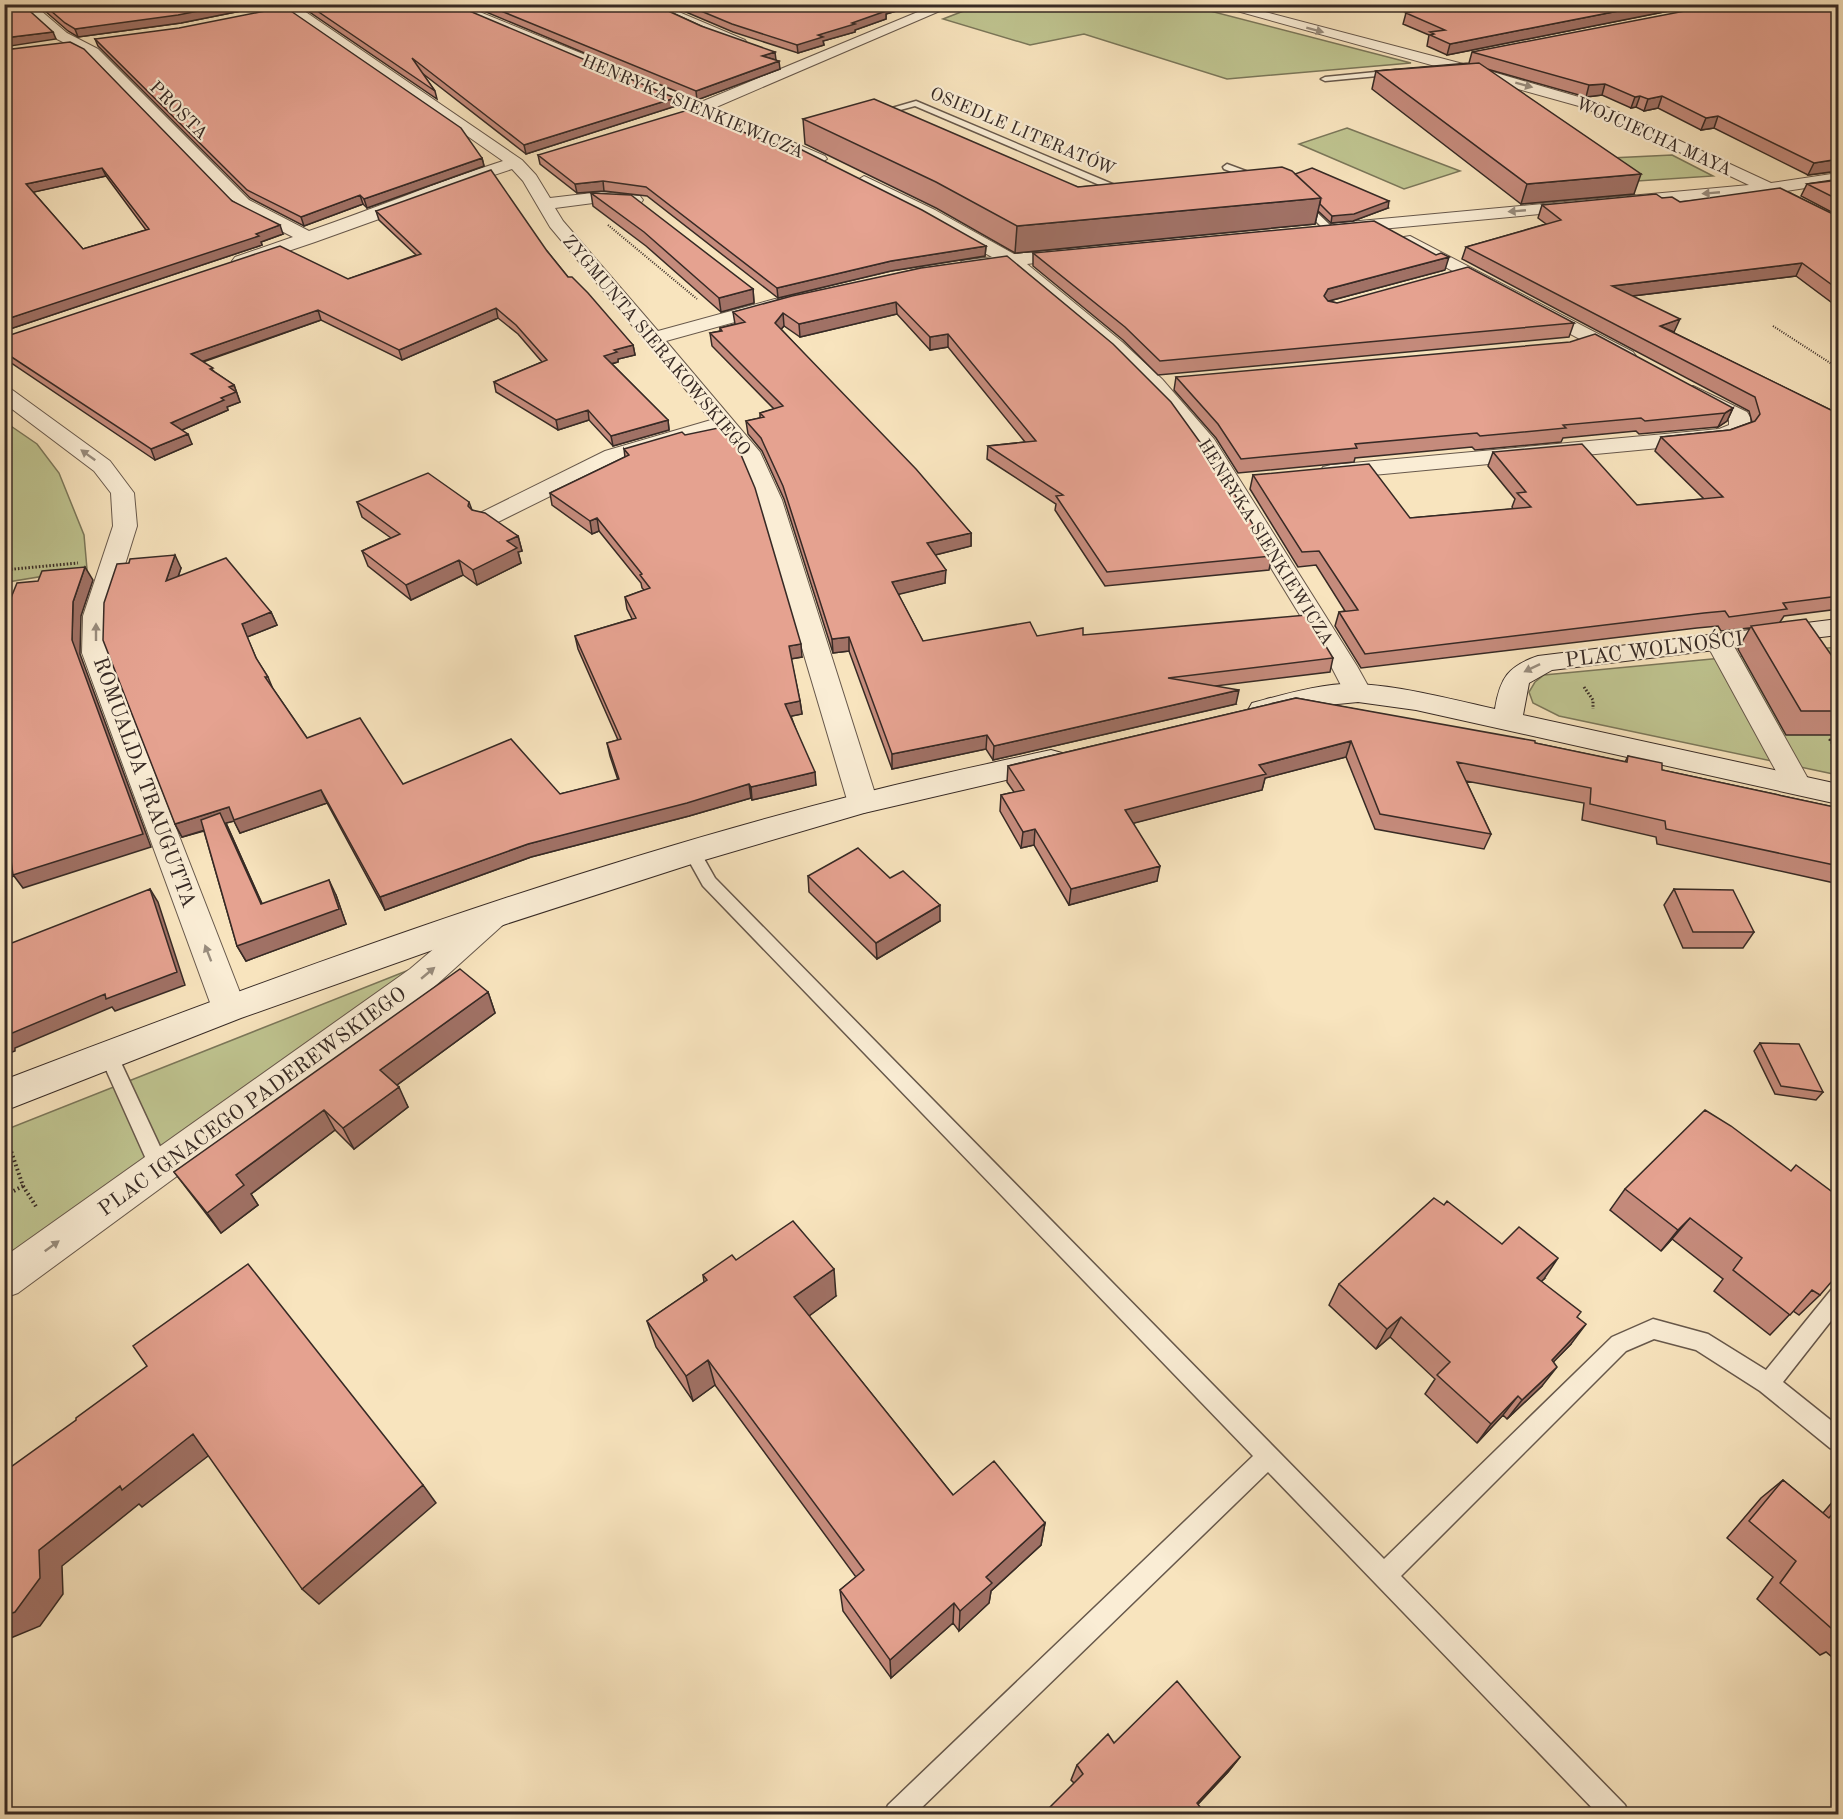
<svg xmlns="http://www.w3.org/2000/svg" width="1843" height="1819" viewBox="0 0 1843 1819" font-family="'Old Standard TT',serif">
<rect width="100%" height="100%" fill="#f8e4be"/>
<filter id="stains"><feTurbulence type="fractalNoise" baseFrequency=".00333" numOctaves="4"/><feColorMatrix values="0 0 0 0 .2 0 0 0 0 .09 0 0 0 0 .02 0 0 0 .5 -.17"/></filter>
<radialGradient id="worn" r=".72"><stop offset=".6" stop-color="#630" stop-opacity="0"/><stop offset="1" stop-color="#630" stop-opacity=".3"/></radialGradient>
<path fill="#bfc490" stroke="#7b775a" stroke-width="1.5" d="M979 5H1187L1411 63 1227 79 1084 34 1030 45 943 19Z
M1347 128 1460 171 1404 189 1299 144Z
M1672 155 1713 176 1622 182 1591 159Z
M5 422 37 444 59 473 84 535 87 569 8 582 5 592Z
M1838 647V775L1559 716 1533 703 1529 692 1535 682 1544 675Z
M409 970 50 1227 5 1259V1130Z"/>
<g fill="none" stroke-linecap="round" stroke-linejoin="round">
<g stroke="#67584b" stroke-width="3">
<path id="lane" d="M1396 70 1400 72 1399 74 1325 81 1321 79 1325 77Z
M916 101 1129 191 1130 193 1123 195 915 106 889 113 892 115 888 117 878 112Z
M1227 164 1262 177 1263 179 1256 181 1224 169 1223 167Z
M1299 201H1305L1332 227V231H1326L1299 205Z
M692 846 698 848 715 878 1384 1559 1612 1337 1653 1319 1708 1334 1766 1370 1831 1290 1838 1288V1312L1783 1382 1838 1426V1451L1830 1448 1760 1391 1696 1350 1654 1339 1626 1351 1401 1576 1625 1805 1629 1814H1598L1268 1472 915 1814H884L888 1805 1253 1456 703 886 684 852 686 848Z
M108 1047 114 1049 117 1054 170 1168 167 1174 160 1176 153 1174 150 1168 99 1054 102 1049Z"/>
</g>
<g stroke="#67584b" stroke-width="2">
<path id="street" d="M19 4H33L67 33 98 49 249 200 309 231C374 209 437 182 503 161L279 4H294L522 160 536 175 550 198 601 192 640 196 643 200 640 204 601 202 555 208 563 221 658 331 775 299 782 301 785 305 782 309 666 341 760 452 782 500 878 803 873 810 863 813 853 810 848 803 758 500 739 454 720 431 621 461 494 524 486 526 478 524 474 519 478 514 605 451 711 420 550 227 523 181 512 169 440 193 379 219 315 242 247 265H235L232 261 235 257 293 237 237 208 88 55 57 39Z
M441 4H460L701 102 937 4H956L714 108 825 156 827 159 819 164 701 113 691 117 686 115 683 112 688 108Z
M642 4H660L745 40 747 43 745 46H735Z
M1212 4H1235L1486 70 1596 102 1771 183 1838 173V183L1786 191 1838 218V230L1766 193 1338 233 1332 232 1329 228 1332 224 1338 223 1749 185 1586 108Z
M1817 4 1838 6V14L1818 7Z
M864 176 935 210 1014 254 1076 248 1082 249 1085 253 1082 257 1027 264 1122 342 1162 379 1214 439 1357 666 1372 693 1368 699 1358 702 1348 699 1331 666 1197 447 1148 387 1108 350 1007 266 968 271 962 269 959 265 962 261 992 257 858 185 856 181Z
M1410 236 1633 352 1636 356 1633 360H1619L1404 245 1401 241 1404 237Z
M1693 386 1747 412 1750 417 1751 428 1748 433 1723 442 1331 479 1323 477 1320 472 1323 467 1331 465 1719 429 1729 425V420L1686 396 1683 392 1686 388Z
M4 387 11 389 110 461 134 493 137 526 109 616 108 653 246 1008 241 1017 229 1021 217 1017 212 1008 82 653 83 616 113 526 111 493 94 471 4 403Z
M1718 633 1727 635 1731 641 1811 784 1807 791 1797 794 1787 791 1783 784 1705 641 1709 635Z
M494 903 505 907 510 915 505 923 434 987 18 1293 4 1298V1257L410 969 483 907Z"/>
</g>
<g stroke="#372a25" stroke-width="2">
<path id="secondary" d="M1838 619V635L1552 670 1529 683 1523 715 1838 784V804L1416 710 1358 702 1317 706 1262 719 1252 717 1248 710 1252 703C1286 694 1325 682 1360 684 1405 687 1451 699 1495 709 1500 678 1508 666 1538 656Z
M1051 750 1062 753 1066 760 1062 767 864 813 701 861 506 924 241 1018 4 1111V1080C286 972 570 867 863 793 925 777 988 764 1051 750Z"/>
</g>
<path stroke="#372a25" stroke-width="2" stroke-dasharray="1 1.5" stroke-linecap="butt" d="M608 225 697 299
M1773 326 1838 368"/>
<path stroke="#372a25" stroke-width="3" stroke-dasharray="1.5 2" stroke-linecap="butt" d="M4 570 78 563
M1584 687 1593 700V709
M1838 739 1830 740 1838 752"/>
<path stroke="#372a25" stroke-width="4" stroke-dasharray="1.5 3" stroke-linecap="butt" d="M4 1155 11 1151 23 1186 4 1196
M23 1186 37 1208"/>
<use href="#lane" fill="#faedd5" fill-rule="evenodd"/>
<use href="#street" fill="#faedd5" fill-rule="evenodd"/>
<use href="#secondary" fill="#faedd5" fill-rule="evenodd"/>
</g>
<path fill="#c58b7c" stroke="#372a25" stroke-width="1.5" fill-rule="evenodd" d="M37 4H276L181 23 78 37 68 31Z
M306 4H453L676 106 526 154 422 73 435 91 437 99 308 11Z
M467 4H653L776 60 780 69 697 100Z
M667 4H920L886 14V19L855 30V32L823 41 824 45 798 53 733 32Z
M1452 4H1704L1447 55 1427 46 1429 35 1403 24 1406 13Z
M95 39 482 158 484 166 367 208 363 204 304 226 250 198 98 46Z
M4 50 232 201 283 234 261 242 262 245 4 331ZM106 176 146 230 83 249 33 192Z
M1472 52 1835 61 1839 63V171H1838L1808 175 1714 128 1701 130 1658 108 1644 111 1636 107 1631 108 1602 95 1586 97 1487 69 1634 194 1521 204 1372 89 1376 71 1469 63Z
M803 119 1078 187 1295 174 1388 208 1353 221 1331 223 1318 211 1315 224 1015 253 936 208 805 144Z
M538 155 986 246 985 256 891 271 778 298 647 196 604 191 577 193 540 164Z
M1836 174H1839V216L1801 196 1807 184 1833 180Z
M591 193 753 289 754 303 721 312 646 246 593 206Z
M1662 198 1680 202 1839 217V308L1796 276 1632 296 1674 333 1839 414V609L1784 616 1780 622 1839 666V735H1786L1738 649 1750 628 1721 631 1718 626 1697 628 1361 668 1335 626 1339 612 1345 611 1316 565 1298 567 1250 489 1253 475 1410 518 1513 509 1512 507 1515 499 1488 466 1493 452 1637 505 1704 499 1655 451 1661 437 1730 430 1752 422 1749 411 1462 259 1466 247 1546 224 1538 218 1542 205Z
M376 211 547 251 568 277 633 345 635 355 618 359V362L612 364 668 420 669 430 613 446 589 420 558 430 496 392 494 382 542 362 518 334 498 318 402 360 321 320 203 362 215 372 234 385 240 402 227 407 228 410 182 430 192 444 155 460 4 358V337L348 279 416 255 379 220Z
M1033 253 1445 270 1329 301 1337 303 1574 323 1569 337 1158 375 1123 340 1033 266Z
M921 268 1272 556 1269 570 1105 586 1055 510 1056 504 987 459 988 446 1025 442 948 347 930 350 897 314 800 337 784 326 781 329 971 533V546L935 555 945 583 898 594 923 641 1083 635 1333 658 1330 672 1215 686 1236 704 993 760 986 749 892 769 849 651 833 653 784 499 762 451 748 434 746 421 760 418V413L774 409 712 346 710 333 720 331V328L735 324 733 312Z
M1176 377 1733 408 1727 421 1718 427 1639 434 1636 431 1563 438 1561 442 1475 450 1472 447 1355 458 1354 462 1238 473 1216 438 1174 390Z
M624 449 802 657 791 659 800 701 802 714 791 716 816 785 752 800 751 798 689 816 531 857 385 910 327 803 240 833 234 821 226 823 262 904 336 895 346 924 246 961 237 946 204 831 182 837 175 824 129 563 181 568 178 577 271 612 277 625 247 637 257 660 268 677 273 689 307 738 403 784 560 794 618 780 610 756 607 743 618 740 578 649 575 636 632 619 627 609 625 597 644 590 642 588 641 583 599 531 592 534 552 505 550 493 625 457Z
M357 502H469L472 510 518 536 522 551 518 552 521 563 477 585 463 575 411 600 368 566 362 551 391 538 362 517Z
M1296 698 1535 743 1625 762 1628 756 1662 770 1839 808V884L1657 844 1656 837 1582 820 1584 803 1466 781 1491 834 1484 849 1375 829 1346 757 1265 778 1262 790 1133 823 1157 881 1069 905 1034 845 1021 848 1000 811 1001 795 1014 792 1007 782 1008 766Z
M808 876 890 878 940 921 877 959 809 892Z
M1674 889 1754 932 1743 948H1683L1664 905Z
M488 992 495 1013 397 1085 408 1107 354 1149 335 1130 251 1194 258 1205 221 1233 174 1172Z
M1760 1043 1823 1092 1816 1100 1775 1094 1754 1051Z
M1791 1171 1820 1295 1799 1315 1793 1311 1770 1335 1714 1291 1723 1279 1672 1239 1661 1251 1610 1210 1625 1189Z
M736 1260 836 1296 809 1316 953 1495 1045 1523 1041 1545 991 1591 989 1603 959 1631 953 1623 891 1678 843 1611 840 1590 856 1577 715 1385 693 1401 656 1347 647 1321 704 1282 703 1275Z
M1544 1279 1541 1281 1577 1317 1571 1344 1553 1362 1542 1386 1507 1419 1503 1415 1477 1443 1425 1394 1435 1379 1390 1337 1376 1349 1329 1305 1339 1284Z
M1783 1480 1823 1513 1839 1494V1663L1826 1652 1820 1655 1757 1599 1773 1577 1727 1538 1761 1498Z
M1114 1743 1240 1757 1228 1772 1198 1804 1074 1783 1071 1780 1077 1765Z"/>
<path fill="#a07165" stroke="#372a25" stroke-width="1.5" d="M234 4H276L181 23 78 37 75 29Z
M895 4H920L886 14V19L855 30V32L823 41 824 45 798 53 797 45 818 35 852 23 879 9Z
M1654 4H1704L1447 55 1450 44Z
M53 32 56 39 4 47V38Z
M775 52 776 60 762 56Z
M779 61 780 69 697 100 696 91Z
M1605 84 1602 95 1586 97 1589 85Z
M1640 96 1636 107 1631 108 1635 97Z
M1662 96 1658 108 1644 111 1648 99Z
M675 98 676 106 526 154 524 145Z
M1718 116 1714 128 1701 130 1706 118Z
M482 158 484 166 367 208 364 199Z
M1839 159 1838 171 1808 175 1814 163Z
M102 168 106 176 30 193 26 184Z
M1641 174 1634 194 1521 204 1527 184Z
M603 181 604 191 577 193 575 184Z
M360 195 363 204 304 226 301 217Z
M1321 198 1315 224 1015 253 1017 226Z
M1389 201 1388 208 1353 221 1331 223 1332 216Z
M280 225 283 234 261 242 262 245 4 331V320Z
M986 246 985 256 891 271 778 298 777 288 891 261Z
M1449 257 1445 270 1325 302 1324 296 1328 289Z
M1802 263 1796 276 1607 299 1612 286Z
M753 289 754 303 721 312 719 298Z
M896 302 897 314 800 337 799 324Z
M496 308 498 318 402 360 399 350Z
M318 310 321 320 195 364 191 354Z
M783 313 784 326 776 335 775 323Z
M1680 319 1674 332 1660 326Z
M948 334V347L930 350V337Z
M633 345 635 355 618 359V362L606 365 604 356 614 350Z
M234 385 240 402 227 407 228 410 175 433 171 423 221 398 229 387Z
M1733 408 1727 421 1718 427 1725 413Z
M588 410 589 420 558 430 556 420Z
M668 420 669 430 613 446 611 436Z
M188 434 192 444 155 460 151 449Z
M597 518 599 531 592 534 590 521Z
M971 533V546L927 557V543Z
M518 536 522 551 518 552 521 563 477 585 473 570 507 541Z
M175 555 181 568 172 594 166 581Z
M459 560 463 575 411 600 406 585Z
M85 567 93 580 81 616 80 654 151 847 23 888 14 876 4 880V863L11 860 72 640 73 602Z
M946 570 945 583 892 596V582Z
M271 612 277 625 247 637 242 624Z
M849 637V651L833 653 832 639Z
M801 644 802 657 790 659 789 646Z
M1239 690 1236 704 993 760 994 746Z
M800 701 802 714 787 717 785 704Z
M987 735 986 749 892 769V754Z
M1351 741 1346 757 1265 778 1262 790 1123 826 1125 810 1259 765Z
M815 772 816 785 752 800 751 787Z
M749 784 751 798 689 816 531 857 385 910 380 897 528 844Z
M321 790 327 803 240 833 234 821 226 823 269 919 261 904 225 824 182 837 175 824 229 807Z
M1035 829 1034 845 1021 848 1023 832Z
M1160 866 1157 881 1069 905 1071 889Z
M329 880 336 895 346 924 246 961 237 946Z
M150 889 158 902 185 985 115 1011 112 1007 15 1048V1051L4 1055 5 1036Z
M940 905V921L877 959 876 943Z
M488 992 495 1013 390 1090 380 1070Z
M399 1087 408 1107 354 1149 343 1128Z
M324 1110 335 1130 251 1194 258 1205 221 1233 207 1213 236 1175Z
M1690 1218 1672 1239 1661 1251 1678 1230Z
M1558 1258 1544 1279 1523 1299 1537 1278Z
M834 1269 836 1296 798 1324 794 1297Z
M1401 1317 1390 1337 1376 1349 1387 1329Z
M1586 1324 1571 1344 1536 1380 1552 1360Z
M708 1360 715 1385 693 1401 686 1376Z
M1557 1367 1542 1386 1507 1419 1522 1400Z
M1518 1396 1503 1415 1477 1443 1491 1424Z
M193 1434 212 1453 142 1507 139 1504 62 1566 63 1594 40 1626 6 1640H4V1616L39 1550 120 1486Z
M423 1485 436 1503 319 1604 302 1589Z
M1045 1523 1041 1545 991 1591 989 1603 959 1631 960 1611 986 1577Z
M954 1603 953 1623 891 1678 890 1660Z
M1240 1757 1228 1772 1188 1815 1197 1803Z"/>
<path fill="#e5a290" stroke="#372a25" stroke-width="1.5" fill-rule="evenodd" d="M4 4H22L53 32 4 38Z
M43 4H234L178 15 75 29 65 23Z
M307 4H453L675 98 524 145 412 58 435 91Z
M484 4H653L701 26 775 52 762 56 779 61 696 91Z
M684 4H895L879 9 886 11 852 23 855 24 818 35 823 37 797 45 732 24Z
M1452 4H1654L1450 44 1430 35 1434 34 1430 32 1445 30 1406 13Z
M1721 4H1817L1839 12V52L1835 61 1839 63V159L1814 163 1718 116 1706 118 1662 96 1648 99 1640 96 1635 97 1605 84 1589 85 1472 52Z
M285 7 461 128 482 158 364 199 360 195 301 217 247 190 95 39 179 28Z
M70 42 84 49 232 201 280 225 256 234 259 236 4 320V50ZM102 168 149 229 83 249 26 184Z
M1479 63 1641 174 1527 184 1376 71Z
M874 99 1078 187 1282 167 1292 171 1321 198 1017 226 936 182 803 119Z
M688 110 773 144 782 142 800 149 922 210 986 246 891 261 777 288 646 187 603 181 575 184 538 155Z
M1312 168 1389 201 1354 214 1332 216 1320 204 1321 198 1295 174Z
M491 170 547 251 568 277H572L588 293 633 345 614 350 617 352 604 356 668 420 611 436 588 410 556 420 494 382 547 360 516 325 496 308 399 350 318 310 191 354 213 368 210 369 234 385 229 387 236 392 221 398 224 400 171 423 188 434 151 449 4 352V337L280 246 348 279 421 254 376 211Z
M1839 180V200L1807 184Z
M1780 188 1839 217V290L1802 263 1612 286 1680 319 1660 326 1839 414V596L1783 603 1787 609 1729 617 1725 611 1704 613 1365 654 1339 612 1358 610 1319 551 1302 552 1253 475 1369 464 1410 518 1531 507 1517 493 1526 492 1493 452 1582 444 1637 505 1723 497 1661 437 1730 430 1755 421 1760 414 1755 397 1466 247 1561 220 1542 205 1656 194 1662 198 1672 197 1680 202Z
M591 193 631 195 753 289 719 298 644 232Z
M1374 221 1436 255 1441 253 1449 257 1328 289 1324 296 1328 301 1337 303 1468 267 1574 323 1160 361 1125 327 1033 253Z
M1007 256 1113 344 1171 402 1220 470 1272 556 1107 572 1056 496 1063 495 988 446 1036 441 948 334 930 337 896 302 799 324 783 313 775 323 916 469 971 533 927 543 946 570 892 582 923 641 1030 622 1037 636 1083 628V635L1307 615 1333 658 1168 678 1239 690 994 746 987 735 892 754 849 637 832 639 783 486 761 438 746 421 764 417 760 413 783 406 710 333 722 331 720 328 745 322 733 312 792 296 921 268Z
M1595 334 1733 408 1725 413 1645 421 1641 418 1563 425 1566 428 1480 436 1477 433 1355 444 1357 448 1241 459 1218 424 1176 377 1570 342Z
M723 427 736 443 755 488 801 644 789 646 800 701 785 704 815 772 751 787 749 784 687 803 528 844 380 897 321 790 234 820 229 807 175 824 103 640 104 603 117 564 129 563 130 559 175 555 166 581 226 558 271 612 242 624 256 658 268 677H265L307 738 360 718 403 784 511 739 560 794 619 779 607 743 621 739 575 636 636 618 625 597 650 588 640 575 642 574 597 518 590 521 550 493 629 455 624 449 682 432 685 435Z
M428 473 469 502 468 506 472 510 485 513 518 536 507 541 517 548 473 570 459 560 406 585 362 551 400 534 357 502Z
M85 567 73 602 72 640 143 834 13 875 11 860 4 863V615L17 583 38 581 42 571Z
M1806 619 1839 666V711H1801L1751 626Z
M1296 698 1535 741V743L1627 762 1628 756 1662 763V770L1839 808V866L1666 829 1665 821 1590 804 1591 788 1457 762 1491 834 1380 814 1351 741 1259 765 1266 774 1125 810 1160 866 1071 889 1035 829 1023 832 1001 795 1024 790 1008 766Z
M220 813 261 904 329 880 339 909 237 946 201 820Z
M858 848 890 878 903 871 940 905 876 943 808 876Z
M150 889 177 972 106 999 105 994 5 1036 4 1038V946Z
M1674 889 1733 890 1754 932H1693Z
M460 969 488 992 380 1070 399 1087 343 1128 324 1110 236 1175 244 1185 207 1213 174 1172Z
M1760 1043 1799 1044 1823 1092 1781 1086Z
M1705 1110 1731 1126 1791 1171 1796 1165 1839 1197V1273L1820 1295 1812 1290 1790 1315 1733 1270 1742 1258 1690 1218 1678 1230 1625 1189Z
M1434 1198 1444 1205 1447 1201 1502 1244 1519 1227 1558 1258 1537 1278 1581 1312 1577 1317 1586 1324 1552 1360 1557 1367 1522 1400 1518 1396 1491 1424 1437 1375 1450 1362 1401 1317 1387 1329 1339 1284Z
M793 1221 834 1269 794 1297 953 1495 994 1461 1045 1523 986 1577 992 1583 960 1611 954 1603 890 1660 840 1590 864 1570 708 1360 686 1376 647 1321 707 1280 703 1275 732 1255 736 1260Z
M248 1264 423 1485 302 1589 193 1434 122 1490 120 1486 39 1550 40 1578 15 1612 4 1616V1472L76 1420V1418L147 1366 133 1346Z
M1783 1480 1829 1518 1839 1506V1635L1780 1583 1796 1561 1749 1521Z
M1177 1681 1240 1757 1197 1803 1206 1815H1042L1083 1774 1077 1765 1108 1734 1114 1743Z"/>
<defs><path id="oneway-solid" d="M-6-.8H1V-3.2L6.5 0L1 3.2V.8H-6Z" transform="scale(1.5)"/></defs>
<g fill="#988c7d">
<use href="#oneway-solid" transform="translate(1315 30) rotate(15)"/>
<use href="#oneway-solid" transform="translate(1524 85) rotate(15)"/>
<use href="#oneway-solid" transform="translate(1711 193) rotate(175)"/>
<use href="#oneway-solid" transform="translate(1517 211) rotate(175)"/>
<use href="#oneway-solid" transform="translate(88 455) rotate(-144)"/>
<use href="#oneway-solid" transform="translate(96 632) rotate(-90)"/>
<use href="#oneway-solid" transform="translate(1532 668) rotate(154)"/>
<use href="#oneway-solid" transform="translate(208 953) rotate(-111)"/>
<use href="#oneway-solid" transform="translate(428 973) rotate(-40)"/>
<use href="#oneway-solid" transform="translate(52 1246) rotate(-36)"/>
</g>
<g text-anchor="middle" stroke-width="4.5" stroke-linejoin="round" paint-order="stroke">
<g font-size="18" fill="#372a25" stroke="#faedd5">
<text transform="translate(693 106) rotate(23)" y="6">HENRYKA SIENKIEWICZA</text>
<text transform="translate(179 110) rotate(45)" y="6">PROSTA</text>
<text transform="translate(1023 131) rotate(23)" y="6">OSIEDLE LITERATÓW</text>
<text transform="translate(1654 136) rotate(24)" y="6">WOJCIECHA MAYA</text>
<text transform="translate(657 345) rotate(50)" y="6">ZYGMUNTA SIERAKOWSKIEGO</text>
<text transform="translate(1266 542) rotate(58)" y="6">HENRYKA SIENKIEWICZA</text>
</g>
<g font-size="21" fill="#372a25" stroke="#faedd5">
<text transform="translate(1654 649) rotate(-7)" y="7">PLAC WOLNOŚCI</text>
<text transform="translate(145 782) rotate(70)" y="7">ROMUALDA TRAUGUTTA</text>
<text transform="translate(252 1101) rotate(-36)" y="7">PLAC IGNACEGO PADEREWSKIEGO</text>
</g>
</g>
<rect width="1843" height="1819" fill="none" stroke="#f8e4be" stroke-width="24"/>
<rect x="6" y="6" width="1831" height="1807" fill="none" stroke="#372a25" stroke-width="3"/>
<rect x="12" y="12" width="1819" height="1795" fill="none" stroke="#372a25" stroke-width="1.5"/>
<rect width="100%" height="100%" filter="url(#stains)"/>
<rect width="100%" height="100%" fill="url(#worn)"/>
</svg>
